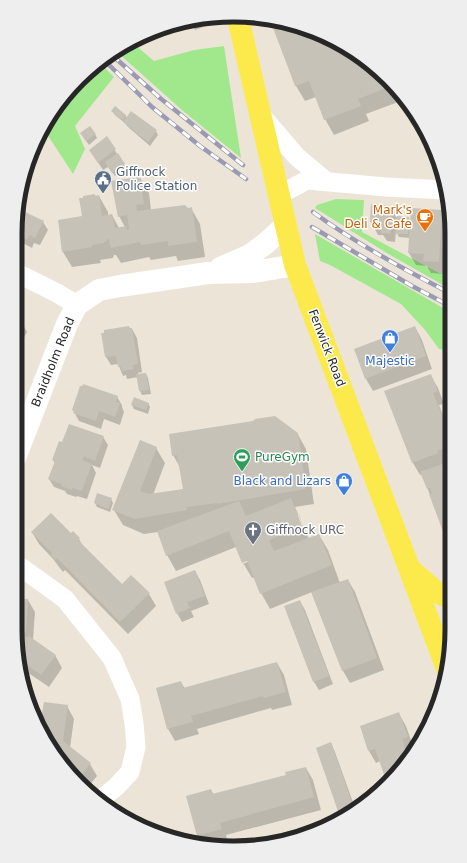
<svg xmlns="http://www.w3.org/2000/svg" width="467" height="863" viewBox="0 0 467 863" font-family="'DejaVu Sans',sans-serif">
<rect width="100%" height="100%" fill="#ece5d7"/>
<path fill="#a1e88d" d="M134 44 154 61 194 50 224 46 241 158 183 111 117 52Z
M99 62 114 77 75 126 85 149 73 174 43 128 44 124Z
M336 199 364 200 362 232 439 273 450 274V289L385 252 315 208 317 205Z
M315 234 450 312 451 351 439 349 425 330 401 304 330 265 320 261Z"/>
<path fill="#0003" fill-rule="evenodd" d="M210 20 212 24 195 30 192 25 187 26 185 23 175 27 173 24 177 23Z
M272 20 343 44 378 69 398 93 401 101 366 114 369 121 334 135 325 119 316 97 305 101 296 86Z
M112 111 126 116 127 118 156 131 158 135 150 146 127 126 125 123 115 115Z
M95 134 97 138 89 145 84 138Z
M107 138 126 168 115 176 108 167 103 170 90 150Z
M140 178 149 193 151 210 191 208 200 224 205 257 178 261 176 256 151 260 149 257 121 263 116 255H114L113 258 100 260 101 263 72 267 63 252 95 195 96 197 99 196 108 212V216L112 215 119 228 125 227 119 216Z
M392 207 396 217 409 218 411 222 441 211 448 223H450V258H446L445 274 431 273 427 266 416 265 409 253 410 238 399 237 396 231 395 242 387 241 383 235H378L371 222Z
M15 219 43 222 48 230 40 245 34 243 32 248 15 239Z
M15 318 21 321 27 332 15 354Z
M415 327 422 340 432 369 373 391 366 379Z
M132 329 137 338 142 372 138 373V375L146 374 148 378 151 394 142 395 140 391 138 377 127 379 126 375 123 376 118 364 111 365 106 357 102 334Z
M431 376 438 388 444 404 439 405 448 429 451 428V460L450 461 451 463V546L446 537 422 474 420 475 413 463Z
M117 397 122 405V407L124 412 120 425 104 419 101 429 79 421 73 410Z
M148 403 150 407 148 414 134 409 132 405Z
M297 433 306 449 314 504 295 507 309 539 319 535 328 550 340 583 348 580 355 592 384 670 350 683 343 671 312 592 270 609 261 593 255 577 252 578 243 563 236 547 176 571 167 555 158 532 144 534 123 525 114 510 156 448 165 463 153 495 184 490 180 467 173 455ZM297 515H299L305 531H303ZM252 559V560L243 564V562Z
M103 437 108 445 100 468 92 465 96 473 87 499 77 496 76 497 67 494 65 491 54 487 49 479 55 463 53 460Z
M111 499 113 503 110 512 97 507 95 503Z
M32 532 71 534 73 533 79 539 84 548 122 585 131 576 149 594 156 606 128 634 65 570 63 572 59 567 54 560 39 544Z
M195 571 200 580 209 604 191 611 194 617 182 622 177 613Z
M28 600 35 612 33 640 55 655 62 668 49 687 21 668 15 630Z
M300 601 305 610 333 684 319 690 314 682Z
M277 663 284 675 292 705 272 710 271 708 197 729 199 734 175 741 168 729 157 689 181 682 185 689Z
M45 703 67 706 74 719 70 748 90 764 97 776 87 788 60 763Z
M399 714 406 726 414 749 409 751 410 755 387 782 380 761 376 763 369 751Z
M331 743 335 752 355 808 341 817 317 748Z
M306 768 313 780 321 810 226 835 228 842 217 845 202 843 198 836 211 790 214 795 287 775Z"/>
<path fill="#c6c2b7" d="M270 20 343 44 378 69 392 86 358 99 361 106 324 120 309 81 295 86Z
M115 106 126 115 123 120 111 111Z
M131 111 157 130 148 142 123 122Z
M90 126 96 134 86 141 80 133Z
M107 136 116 149 98 163 89 150Z
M118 153 125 164 112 173 105 162Z
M140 177 144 204 136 205 137 211 185 205 188 208 192 207 197 242 168 246V241L141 245 140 242 111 248 109 239 106 240V241L104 242V243L92 245V247L62 252 58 220 82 216 79 198H83V196L95 194V196L99 195 102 216 112 214 115 228 126 226 127 230 129 229 127 215 118 217 111 181Z
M371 204 392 206 390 234 381 233V227H372V222H370Z
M17 208 44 221 35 238 30 235 27 240 15 234V219Z
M411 208 442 210 439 262 423 261 424 254 408 253Z
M397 216 409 217 408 234H396Z
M444 221 450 222V251L442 250Z
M15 318 22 320 23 323 15 336Z
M129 326 130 328H132L138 364 133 365 134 369 122 371 121 367H118L116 356 105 357 101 333H104V330Z
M415 326 426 356 365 379 354 349Z
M146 373 149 390 139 391 136 374Z
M431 374 438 391 433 393 447 428 451 427V445L437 451 438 453 412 463 384 391Z
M83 384 118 396 116 402 120 403 115 417 99 411 96 421 73 413 74 411 72 410 80 386H82Z
M134 397 149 403 146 410 131 405Z
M275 416 298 433 306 489 217 504V503L187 507V510L135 519 112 510 140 440 157 447 140 491 149 494 183 489 177 455 172 456 169 434 253 421 255 419Z
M69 424 104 436 95 461 84 456 82 460 92 464 82 491 72 488V490L61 486 62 484 48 479 55 461 52 460 59 441 62 442Z
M451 461V535L445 537 429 494 432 493 430 488 427 489 420 472Z
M97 493 112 498 108 509 94 503Z
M291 498 302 526 269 540 274 551 319 534 332 565 260 594 247 561 242 563 229 531 166 556 157 531 239 501 246 516Z
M51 513 71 533 73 531 80 538 78 540 122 584 131 575 150 593 120 622 57 558 56 560 50 555 52 553 31 532Z
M195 570 205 596 187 602 190 608 176 614 164 582Z
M348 579 377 658 342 671 311 592Z
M15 598 28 599 26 632 24 633 26 637 29 636 56 655 41 675 20 660 15 630Z
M300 600 329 676 313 682 284 606Z
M277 662 286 692 264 698 263 696 191 716 193 722 167 729 156 688 181 681 183 688Z
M44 702 68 705 63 741 91 763 78 779 60 763 40 725Z
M399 712 408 737 402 739 408 756 387 783 375 749 368 751 360 726Z
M331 742 354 809 340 817 316 748Z
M306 767 314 797 220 823 222 829 197 836 186 796 211 789 212 794 286 775 285 772Z"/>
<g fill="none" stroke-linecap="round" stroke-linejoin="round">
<path stroke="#fff" stroke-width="19" d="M260 114 297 157 327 182
M279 195 307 180 386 187 446 190
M15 272 57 293 77 305
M15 563 65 599 112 658 130 699 134 723 136 747 130 772 116 787 100 800
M436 638 452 633"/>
<path stroke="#fff" stroke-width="22" d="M220 268 250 255 265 244 285 226
M15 458 67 324 77 305 99 290 120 286 208 273 254 272 295 265"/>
<path stroke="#fce94b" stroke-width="22" d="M238 18 295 265 447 669
M412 571 435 591 451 599"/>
<g stroke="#9a9ab4" stroke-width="4.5">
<path id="rail" d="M112 55 160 98 243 165
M103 59 152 107 200 146 246 179
M313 212C355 243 403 269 450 293
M312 227 412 286 450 306"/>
</g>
<use href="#rail" stroke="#fff" stroke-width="3" stroke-dasharray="9" stroke-linecap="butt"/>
</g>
<defs>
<g id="civic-pin" transform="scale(0.9)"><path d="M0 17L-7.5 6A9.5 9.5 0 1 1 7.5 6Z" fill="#5c6f8a" stroke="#fff"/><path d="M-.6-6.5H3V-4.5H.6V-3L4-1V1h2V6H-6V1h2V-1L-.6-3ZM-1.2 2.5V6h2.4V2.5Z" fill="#fff"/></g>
<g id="cafe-pin" transform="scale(0.9)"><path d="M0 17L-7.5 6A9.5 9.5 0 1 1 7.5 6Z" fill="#e8710a" stroke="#fff"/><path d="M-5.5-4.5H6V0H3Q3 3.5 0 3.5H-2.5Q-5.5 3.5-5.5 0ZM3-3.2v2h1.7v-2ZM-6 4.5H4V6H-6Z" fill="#fff"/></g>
<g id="shop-pin" transform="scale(0.9)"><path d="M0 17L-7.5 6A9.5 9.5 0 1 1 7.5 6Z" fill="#3f7fe0" stroke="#fff"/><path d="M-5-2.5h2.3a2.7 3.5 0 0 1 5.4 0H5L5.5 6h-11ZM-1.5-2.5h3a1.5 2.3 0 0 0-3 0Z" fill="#fff"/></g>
<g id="stadium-pin" transform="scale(0.9)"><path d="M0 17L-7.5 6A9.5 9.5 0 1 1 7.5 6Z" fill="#2e9e5b" stroke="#fff"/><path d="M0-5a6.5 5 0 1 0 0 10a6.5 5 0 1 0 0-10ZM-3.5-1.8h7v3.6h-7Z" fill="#fff"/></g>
<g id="church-pin" transform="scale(0.9)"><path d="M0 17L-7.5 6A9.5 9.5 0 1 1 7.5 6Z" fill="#6b7280" stroke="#fff"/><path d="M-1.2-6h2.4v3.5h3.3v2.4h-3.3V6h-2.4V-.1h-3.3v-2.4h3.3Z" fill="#fff"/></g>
</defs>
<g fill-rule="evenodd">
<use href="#civic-pin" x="103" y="179"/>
<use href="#cafe-pin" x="425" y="217"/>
<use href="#shop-pin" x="390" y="338"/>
<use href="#stadium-pin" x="242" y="457"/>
<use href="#shop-pin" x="344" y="481"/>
<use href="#church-pin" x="253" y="530"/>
</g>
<g text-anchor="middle" stroke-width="3" stroke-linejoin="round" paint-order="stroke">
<g font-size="12" fill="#4e5e75" stroke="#fff" text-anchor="start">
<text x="116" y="176">Giffnock<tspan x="116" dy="14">Police Station</tspan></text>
</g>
<g font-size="12" fill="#c56008" stroke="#fff" text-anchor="end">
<text x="412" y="214">Mark's<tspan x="412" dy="14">Deli &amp; Cafe</tspan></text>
</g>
<g font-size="12" fill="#272727" stroke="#fff">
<text transform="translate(327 348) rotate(69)" y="4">Fenwick Road</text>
<text transform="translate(53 362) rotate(-68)" y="4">Braidholm Road</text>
</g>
<g font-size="12" fill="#366cbe" stroke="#fff">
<text x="390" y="365">Majestic</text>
<text x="331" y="485" text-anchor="end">Black and Lizars</text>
</g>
<g font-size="12" fill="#27864d" stroke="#fff" text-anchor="start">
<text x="255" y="461">PureGym</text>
</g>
<g font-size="12" fill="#5b616d" stroke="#fff" text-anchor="start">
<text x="266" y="534">Giffnock URC</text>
</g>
</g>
<path d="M0 0H467V863H0ZM233 22H234A211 211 0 0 1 445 233V630A211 211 0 0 1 234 841H233A211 211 0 0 1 22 630V233A211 211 0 0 1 233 22Z" fill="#eee" fill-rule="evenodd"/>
<path fill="none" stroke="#272727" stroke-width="5" d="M233 22H234A211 211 0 0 1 445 233V630A211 211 0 0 1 234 841H233A211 211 0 0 1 22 630V233A211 211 0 0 1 233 22Z"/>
</svg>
